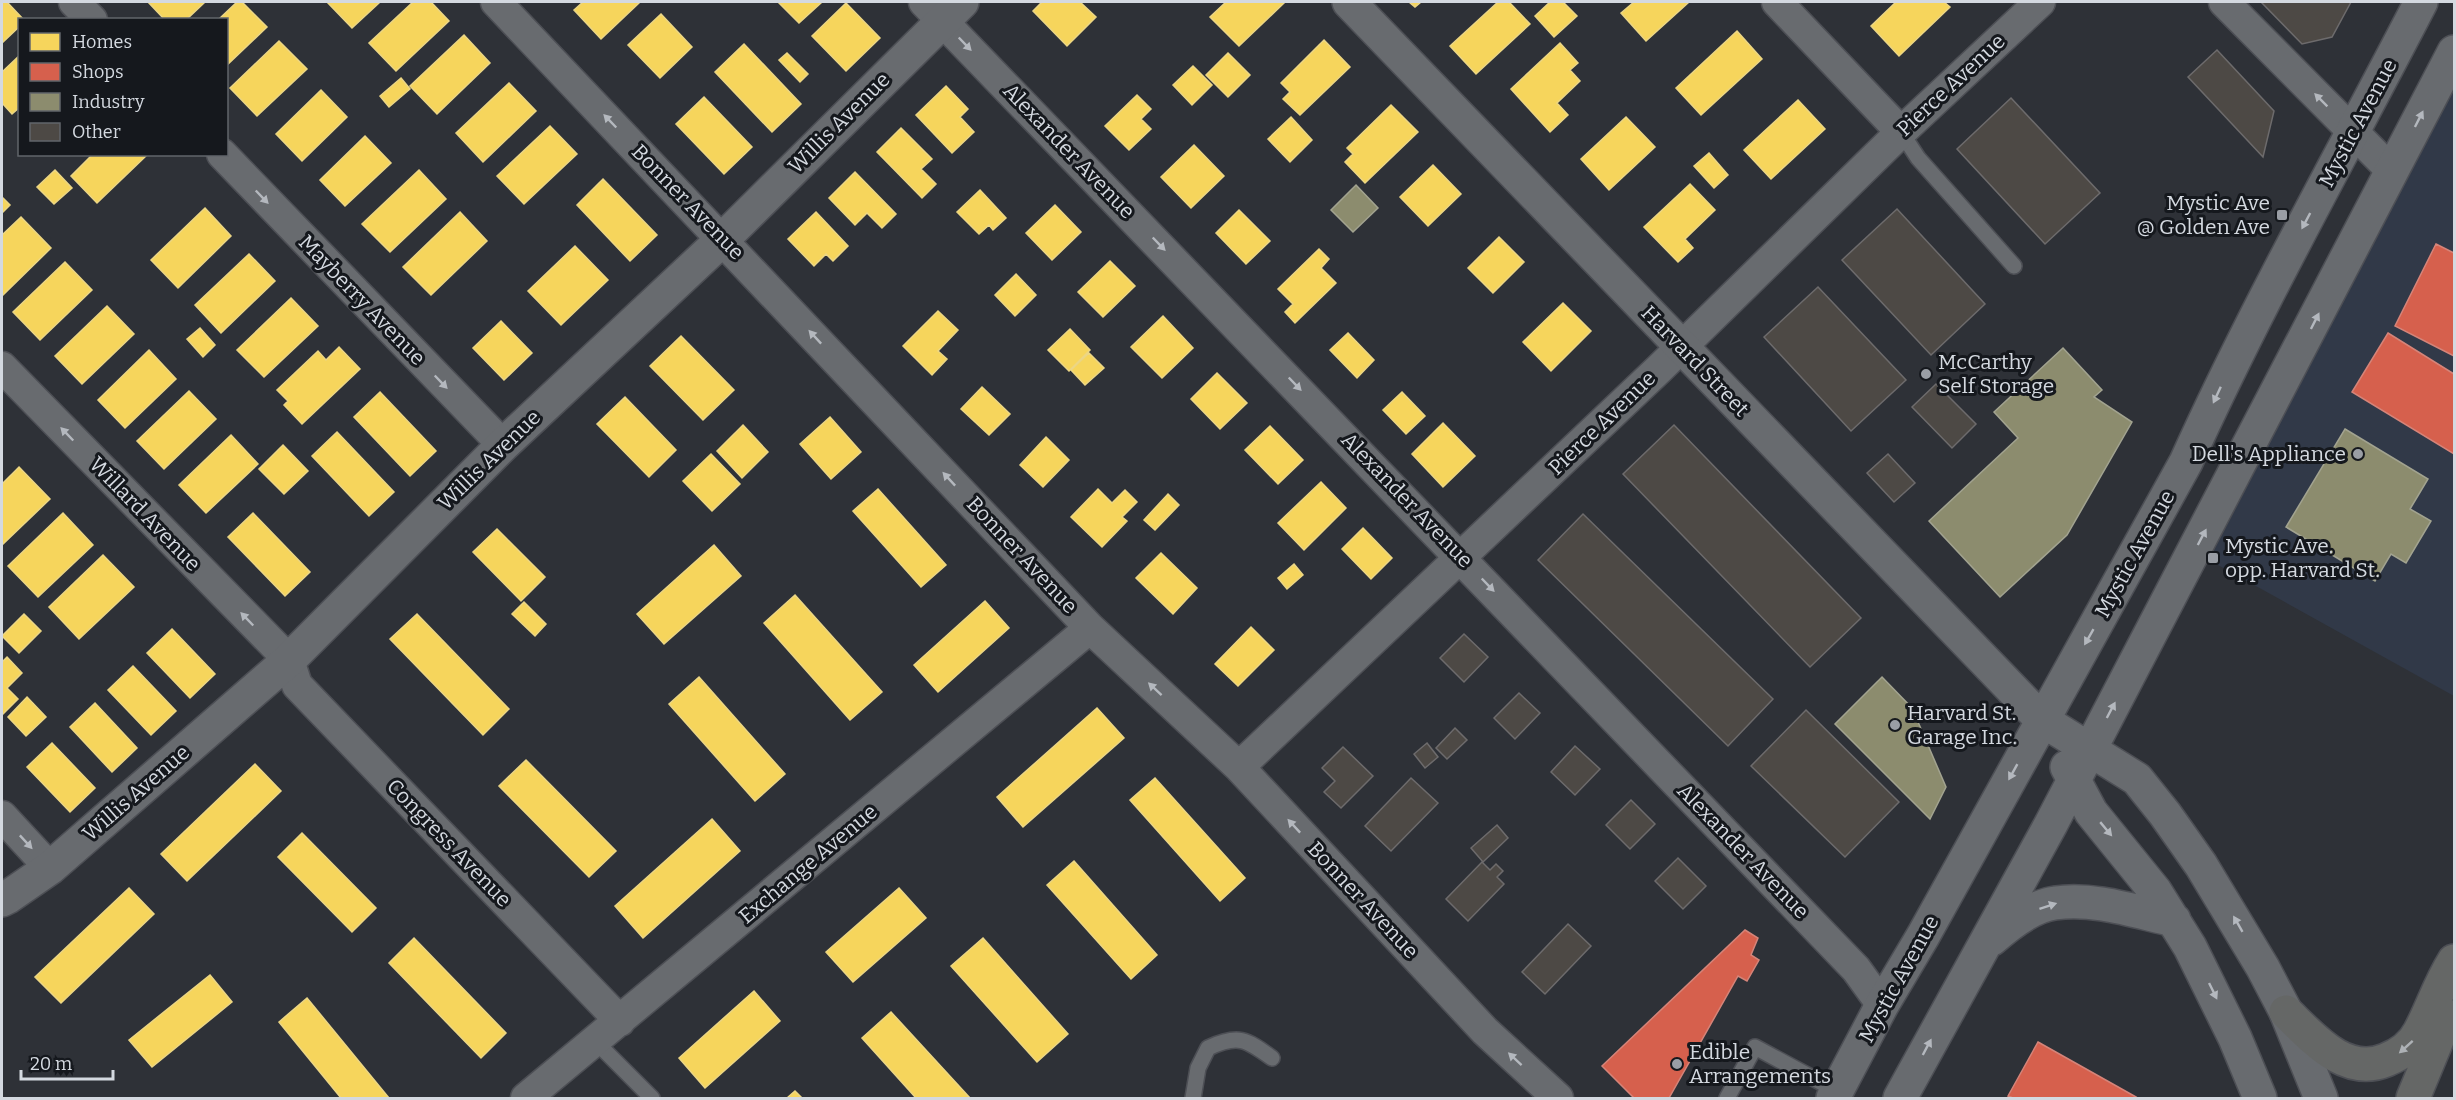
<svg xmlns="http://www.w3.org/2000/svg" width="2456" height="1100" viewBox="0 0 2456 1100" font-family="Bitter,serif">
<rect width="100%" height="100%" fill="#2e3137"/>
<path fill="#313948" d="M2454 84V696L2209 560Z"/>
<path fill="#f6d55c" stroke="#ecd684" stroke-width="1.5" d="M2 2H7L24 20H20V26L2 43Z
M148 2H205L186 20H165Z
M237 2H242L267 27 226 66V20H218Z
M327 2H380L352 28Z
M413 2H431L449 21 396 71 369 43Z
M583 2H640L601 39 574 10Z
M778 2H822L799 23Z
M1042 2H1080L1096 17 1067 46 1033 11Z
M1226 2H1285L1239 46 1210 17Z
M1409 2H1421L1415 7Z
M1498 2H1509L1530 24 1476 74 1450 46Z
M1550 2H1563L1577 16 1554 37 1535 16Z
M1634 2H1689L1646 41 1621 13Z
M1896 2H1944L1950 7 1899 56 1871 26Z
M846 3 880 38 846 71 812 36Z
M661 14 692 47 660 78 628 45Z
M1737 31 1762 59 1701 115 1676 88Z
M464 35 490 63 437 114 410 86Z
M1324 40 1350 67 1300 115 1283 99 1290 92 1281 83Z
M279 41 307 69 257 116 230 88Z
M1560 43 1578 63 1570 70 1580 81 1557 103 1568 115 1550 132 1511 89Z
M744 44 801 104 772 132 715 72Z
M787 53 808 74 800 82 779 60Z
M1228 53 1250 75 1228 97 1206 75Z
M20 55V107L12 114 2 103V72Z
M1193 66 1212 85 1192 105 1173 85Z
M401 78 410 89 389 107 380 96Z
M509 83 536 111 483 162 456 133Z
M946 86 968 109 960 117 974 132 952 153 916 115Z
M321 90 347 117 302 161 276 134Z
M1137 95 1151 109 1141 119 1151 129 1129 150 1105 126Z
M704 97 752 147 724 174 676 124Z
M1798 100 1825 129 1771 179 1744 150Z
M1391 105 1418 132 1365 183 1345 162 1353 154 1347 148Z
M1291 117 1312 140 1290 162 1268 139Z
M1626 117 1655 147 1609 190 1581 159Z
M550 126 577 154 524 204 497 176Z
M901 128 932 159 921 169 936 184 922 198 877 152Z
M365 136 391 163 345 206 320 180Z
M1194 145 1224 176 1191 208 1161 177Z
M1709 153 1728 175 1714 188 1694 166Z
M93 154H148L97 203 71 176Z
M1433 165 1461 194 1428 226 1400 197Z
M55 170 72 188 54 204 37 187Z
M419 170 446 199 390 252 362 224Z
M855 172 896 214 882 228 867 213 855 225 829 198Z
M603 179 657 235 630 261 577 205Z
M1690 184 1715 210 1685 239 1693 248 1678 262 1644 227Z
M980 190 1006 218 993 230 989 225 979 234 957 212Z
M2 197 10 205 2 213Z
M1055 205 1081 232 1052 260 1026 233Z
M205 208 231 236 178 288 151 260Z
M1239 210 1270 241 1246 264 1216 233Z
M460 212 487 241 431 295 403 267Z
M816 212 848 246 833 261 826 254 814 266 788 239Z
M21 217 51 248 2 296V235Z
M1499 237 1524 262 1493 293 1468 268Z
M575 246 608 280 561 325 528 291Z
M1319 249 1329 259 1321 268 1336 283 1295 323 1285 312 1293 304 1278 289Z
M249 254 275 281 221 333 195 305Z
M1110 261 1135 286 1103 317 1078 292Z
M65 262 92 290 40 340 13 312Z
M1016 274 1036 295 1015 316 995 295Z
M291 298 318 326 264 377 237 350Z
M1563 303 1591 331 1551 371 1523 342Z
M107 306 134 334 82 384 55 356Z
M938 311 958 330 938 351 947 359 932 375 903 346Z
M1163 316 1193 348 1162 378 1131 347Z
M501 321 532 353 504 380 473 348Z
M200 328 215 345 203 357 187 339Z
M1070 329 1090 350 1069 371 1048 350Z
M1348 333 1374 360 1357 378 1330 350Z
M681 336 734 390 703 420 650 366Z
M339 347 360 369 302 424 284 405 288 401 277 390 318 351 326 360Z
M149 350 176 379 125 428 98 400Z
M1089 353 1104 368 1085 385 1071 370Z
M1217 373 1247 403 1220 429 1191 399Z
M982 387 1010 414 989 435 961 409Z
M189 391 216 419 164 469 137 441Z
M380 392 436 451 410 476 354 417Z
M1402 392 1425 416 1406 434 1383 410Z
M625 397 676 450 649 477 597 424Z
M830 417 861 452 831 479 800 444Z
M1443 423 1475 456 1443 487 1412 454Z
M743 425 768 452 742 478 717 451Z
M1270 426 1303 460 1278 484 1245 450Z
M337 432 394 492 369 516 312 456Z
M231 435 258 464 206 513 179 485Z
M1046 437 1069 460 1043 487 1020 465Z
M283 445 308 471 284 494 259 469Z
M711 454 740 484 712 511 683 481Z
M19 467 50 499 2 545V484Z
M1321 482 1346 508 1304 550 1278 523Z
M878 489 946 565 921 587 853 511Z
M1098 489 1112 503 1125 490 1137 502 1122 517 1127 521 1102 547 1071 517Z
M1168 494 1179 505 1155 530 1144 520Z
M63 513 93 545 38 597 8 566Z
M253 513 310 572 285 596 228 537Z
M1363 528 1392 558 1371 579 1342 549Z
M497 529 545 577 521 601 473 552Z
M714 545 741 576 664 644 637 614Z
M1161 553 1197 588 1173 614 1136 578Z
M103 555 134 587 79 639 49 607Z
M1294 564 1303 575 1287 589 1278 578Z
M795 595 882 692 850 720 764 623Z
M985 601 1009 628 938 692 914 665Z
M524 602 546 624 535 636 512 614Z
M24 614 41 631 19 653 2 636Z
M417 614 509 709 483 735 390 639Z
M1251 627 1274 650 1238 686 1215 664Z
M172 629 215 674 190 698 147 653Z
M7 657 22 673 7 688 18 699 2 715V662Z
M133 666 176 711 151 735 108 690Z
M699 677 785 774 755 801 669 704Z
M27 697 46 717 26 736 8 717Z
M95 703 137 748 112 772 70 727Z
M1097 708 1124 738 1023 827 997 797Z
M52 743 95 788 70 812 27 767Z
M526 760 616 851 589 877 499 786Z
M255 764 281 791 187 881 161 854Z
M1155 778 1245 878 1220 901 1130 800Z
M712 819 740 851 643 938 615 906Z
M302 833 376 908 352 932 278 857Z
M1074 861 1157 955 1131 979 1047 885Z
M129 888 154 914 61 1003 35 977Z
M899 888 926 918 853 982 826 952Z
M414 938 506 1033 481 1058 389 963Z
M983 938 1068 1034 1037 1062 951 966Z
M210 975 232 1002 152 1067 129 1040Z
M754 991 780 1021 705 1088 679 1058Z
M307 998 389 1098H341L279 1022Z
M891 1012 970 1098H916L862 1038Z
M795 1091 802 1098H787Z"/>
<path fill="#d6604d" stroke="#d58479" stroke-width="1.5" d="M2436 244 2454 253V356L2395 326Z
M2388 333 2454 374V454L2352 392Z
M1745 930 1758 938 1751 955 1759 960 1747 981 1738 976 1669 1098H1634L1602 1066Z
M2038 1042 2136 1097 2135 1098H2013L2008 1096Z"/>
<path fill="#8c8c6e" stroke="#a2a390" stroke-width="1.5" d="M1356 185 1378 208 1353 232 1331 210Z
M2063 348 2102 390 2094 397 2132 422 2067 535 2000 597 1929 521 2018 438 1994 412Z
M2345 429 2428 479 2410 509 2431 521 2406 563 2391 554 2375 581 2286 527Z
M1882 677 1912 708 1946 787 1930 819 1835 724Z"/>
<path fill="#4d4945" stroke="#6d6b6c" stroke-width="1.5" d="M2261 2H2351L2332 37 2302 44Z
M2217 50 2274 111 2263 157 2188 77Z
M2011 98 2100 193 2045 244 1957 149Z
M1897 209 1985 304 1931 355 1842 260Z
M1818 287 1906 380 1851 431 1764 337Z
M1936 384 1976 424 1952 448 1912 407Z
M1674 425 1861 618 1810 667 1623 474Z
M1888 454 1915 483 1894 502 1867 473Z
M1583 514 1773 699 1728 746 1538 560Z
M1464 634 1488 657 1464 682 1440 658Z
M1519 693 1540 713 1515 739 1494 718Z
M1806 710 1899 802 1845 857 1751 766Z
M1455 728 1467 740 1447 759 1436 748Z
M1427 743 1438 757 1425 768 1414 754Z
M1575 746 1600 769 1575 795 1551 772Z
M1343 747 1373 776 1341 808 1324 792 1335 781 1322 768Z
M1411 778 1438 803 1391 851 1365 826Z
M1631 800 1655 824 1630 849 1606 825Z
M1497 825 1508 838 1483 862 1471 848Z
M1678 858 1706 886 1683 909 1655 881Z
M1482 862 1490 870 1496 864 1503 871 1497 877 1504 884 1468 921 1446 899Z
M1568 924 1591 946 1545 994 1522 972Z"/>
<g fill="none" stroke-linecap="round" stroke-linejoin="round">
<g stroke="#4d4f55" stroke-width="18">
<path id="service" d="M1901 132 1918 158 2014 266
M595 1041 652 1098
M1193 1098 1198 1068 1208 1048C1238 1034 1246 1039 1272 1058
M1727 1098 1755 1047 1837 1091"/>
</g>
<g stroke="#4d4f55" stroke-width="33">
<path id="minor" d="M74 2 92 20
M496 2 1090 628 1239 767 1485 1031 1558 1098
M924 2 1856 969 1882 1005
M1777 2 1901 132
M2224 2 2392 171
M222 154 503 445
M2 367 289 660 297 685 620 1021
M1239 767 1659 369 1901 132 2040 2
M2 816 50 868
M526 1098 1090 628"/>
</g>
<g stroke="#4d4f55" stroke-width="36">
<path id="tertiary" d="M2 900 8 897 50 868 289 660 503 445 723 239 962 2"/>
</g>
<g stroke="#4d4f55" stroke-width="36">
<path id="secondary" d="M1349 2 2042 720 2137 779 2165 814 2201 865 2263 968 2286 1012 2321 1098
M2067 767 2091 812 2155 891 2190 947 2235 1038 2260 1098
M1992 939C2009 924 2032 906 2055 903 2094 897 2137 912 2174 920
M1833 1098 1882 1005 1923 936 2186 462C2257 305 2342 155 2421 2
M1900 1098 2051 824 2454 52"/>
</g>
<g stroke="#4d4f55" stroke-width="36">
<path id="primary" d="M2286 1012C2313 1038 2345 1077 2386 1060 2401 1054 2413 1045 2420 1031 2433 1006 2439 985 2454 961
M2413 1098 2447 1016"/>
</g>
<use href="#service" stroke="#686b6f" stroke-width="15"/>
<use href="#minor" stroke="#686b6f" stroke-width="30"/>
<use href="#tertiary" stroke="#686b6f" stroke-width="33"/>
<use href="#secondary" stroke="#686b6f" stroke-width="33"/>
<use href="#primary" stroke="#656766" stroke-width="33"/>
</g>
<defs><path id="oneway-solid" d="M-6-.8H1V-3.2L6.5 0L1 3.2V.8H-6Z" transform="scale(1.5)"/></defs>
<g fill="#b4b8be">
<use href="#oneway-solid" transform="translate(965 44) rotate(46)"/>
<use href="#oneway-solid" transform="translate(2321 100) rotate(-135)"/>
<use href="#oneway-solid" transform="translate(2419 119) rotate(-63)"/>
<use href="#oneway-solid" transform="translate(610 121) rotate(-134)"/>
<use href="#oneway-solid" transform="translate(262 197) rotate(46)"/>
<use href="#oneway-solid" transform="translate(2306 221) rotate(118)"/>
<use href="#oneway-solid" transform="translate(1159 244) rotate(46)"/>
<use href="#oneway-solid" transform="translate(2315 321) rotate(-63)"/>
<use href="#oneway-solid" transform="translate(815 337) rotate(-133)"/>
<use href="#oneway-solid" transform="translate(441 382) rotate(46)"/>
<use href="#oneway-solid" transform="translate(1295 384) rotate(46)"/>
<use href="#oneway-solid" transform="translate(2217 395) rotate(115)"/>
<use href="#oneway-solid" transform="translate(67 434) rotate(-134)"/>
<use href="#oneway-solid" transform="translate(949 479) rotate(-133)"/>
<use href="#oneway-solid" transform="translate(2202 537) rotate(-62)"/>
<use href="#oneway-solid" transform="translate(1488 585) rotate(46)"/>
<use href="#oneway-solid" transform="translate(247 619) rotate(-134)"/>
<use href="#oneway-solid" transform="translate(2089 637) rotate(120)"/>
<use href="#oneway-solid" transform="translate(1155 689) rotate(-137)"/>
<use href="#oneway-solid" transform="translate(2111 710) rotate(-62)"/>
<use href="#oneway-solid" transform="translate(2013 772) rotate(119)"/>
<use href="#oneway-solid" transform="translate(1294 826) rotate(-133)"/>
<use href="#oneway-solid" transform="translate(2106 829) rotate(50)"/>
<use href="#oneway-solid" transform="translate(26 842) rotate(47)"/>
<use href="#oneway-solid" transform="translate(2048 906) rotate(-18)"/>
<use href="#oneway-solid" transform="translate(2238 924) rotate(-120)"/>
<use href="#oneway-solid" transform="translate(2213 991) rotate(64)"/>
<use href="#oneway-solid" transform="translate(1927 1047) rotate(-62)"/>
<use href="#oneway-solid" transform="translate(1515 1059) rotate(-137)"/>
</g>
<use fill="#adb1b5" href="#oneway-solid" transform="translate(2406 1047) rotate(138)"/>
<g fill="#9a9ea5" stroke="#15181d" stroke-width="2">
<rect x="2276" y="209" width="12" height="12" rx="3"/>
<circle cx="1926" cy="374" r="6"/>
<circle cx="2358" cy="454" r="6"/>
<rect x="2207" y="552" width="12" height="12" rx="3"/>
<circle cx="1895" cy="725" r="6"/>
<circle cx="1677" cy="1064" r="6"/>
</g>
<g text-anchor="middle" stroke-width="6" stroke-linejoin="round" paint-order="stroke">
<g font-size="21" fill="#d4d9e0" stroke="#15181d">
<text transform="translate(1951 85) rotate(-43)" y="7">Pierce Avenue</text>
<text transform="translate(839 123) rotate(-45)" y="7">Willis Avenue</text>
<text transform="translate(2358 123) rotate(-62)" y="7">Mystic Avenue</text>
<text transform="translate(1069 151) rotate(46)" y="7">Alexander Avenue</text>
<text transform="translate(688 202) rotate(46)" y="7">Bonner Avenue</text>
<text transform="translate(362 300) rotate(46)" y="7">Mayberry Avenue</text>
<text transform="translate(1695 361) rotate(46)" y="7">Harvard Street</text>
<text transform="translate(1602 423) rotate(-44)" y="7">Pierce Avenue</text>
<text transform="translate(489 460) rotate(-44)" y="7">Willis Avenue</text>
<text transform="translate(1407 500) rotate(46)" y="7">Alexander Avenue</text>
<text transform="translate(145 514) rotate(46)" y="7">Willard Avenue</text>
<text transform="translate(2135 554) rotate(-61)" y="7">Mystic Avenue</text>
<text transform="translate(1022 555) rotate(47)" y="7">Bonner Avenue</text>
<text transform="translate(136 793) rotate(-41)" y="7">Willis Avenue</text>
<text transform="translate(449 843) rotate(46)" y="7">Congress Avenue</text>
<text transform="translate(1743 851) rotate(46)" y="7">Alexander Avenue</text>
<text transform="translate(808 864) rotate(-40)" y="7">Exchange Avenue</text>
<text transform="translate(1363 900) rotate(47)" y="7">Bonner Avenue</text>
<text transform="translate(1899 979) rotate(-61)" y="7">Mystic Avenue</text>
</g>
<g font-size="21" fill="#d4d9e0" stroke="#15181d" text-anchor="start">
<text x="2270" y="210" text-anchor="end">Mystic Ave<tspan x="2270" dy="24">@ Golden Ave</tspan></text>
<text x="1938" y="369">McCarthy<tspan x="1938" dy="24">Self Storage</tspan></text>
<text x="2346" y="461" text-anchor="end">Dell's Appliance</text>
<text x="2225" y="553">Mystic Ave.<tspan x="2225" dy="24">opp. Harvard St.</tspan></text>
<text x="1907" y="720">Harvard St.<tspan x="1907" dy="24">Garage Inc.</tspan></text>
<text x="1689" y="1059">Edible<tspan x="1689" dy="24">Arrangements</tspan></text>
</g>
</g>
<rect width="2456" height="1100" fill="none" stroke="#d4d9e0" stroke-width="6"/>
<rect x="18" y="18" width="210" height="138" fill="#15181d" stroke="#61656b" stroke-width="1.5"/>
<rect x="30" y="33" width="30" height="18" fill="#f6d55c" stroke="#61656b" stroke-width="1.5"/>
<text x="72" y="48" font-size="18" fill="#d4d9e0">Homes</text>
<rect x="30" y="63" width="30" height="18" fill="#d6604d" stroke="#61656b" stroke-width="1.5"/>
<text x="72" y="78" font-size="18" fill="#d4d9e0">Shops</text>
<rect x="30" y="93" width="30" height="18" fill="#8c8c6e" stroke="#61656b" stroke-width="1.5"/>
<text x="72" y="108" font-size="18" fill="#d4d9e0">Industry</text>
<rect x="30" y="123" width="30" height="18" fill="#4d4945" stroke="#61656b" stroke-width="1.5"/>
<text x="72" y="138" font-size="18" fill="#d4d9e0">Other</text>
<path d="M21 1070v9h92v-9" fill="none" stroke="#d4d9e0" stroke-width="3"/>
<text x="30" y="1070" font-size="18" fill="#d4d9e0" stroke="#15181d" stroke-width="4.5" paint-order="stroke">20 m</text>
</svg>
